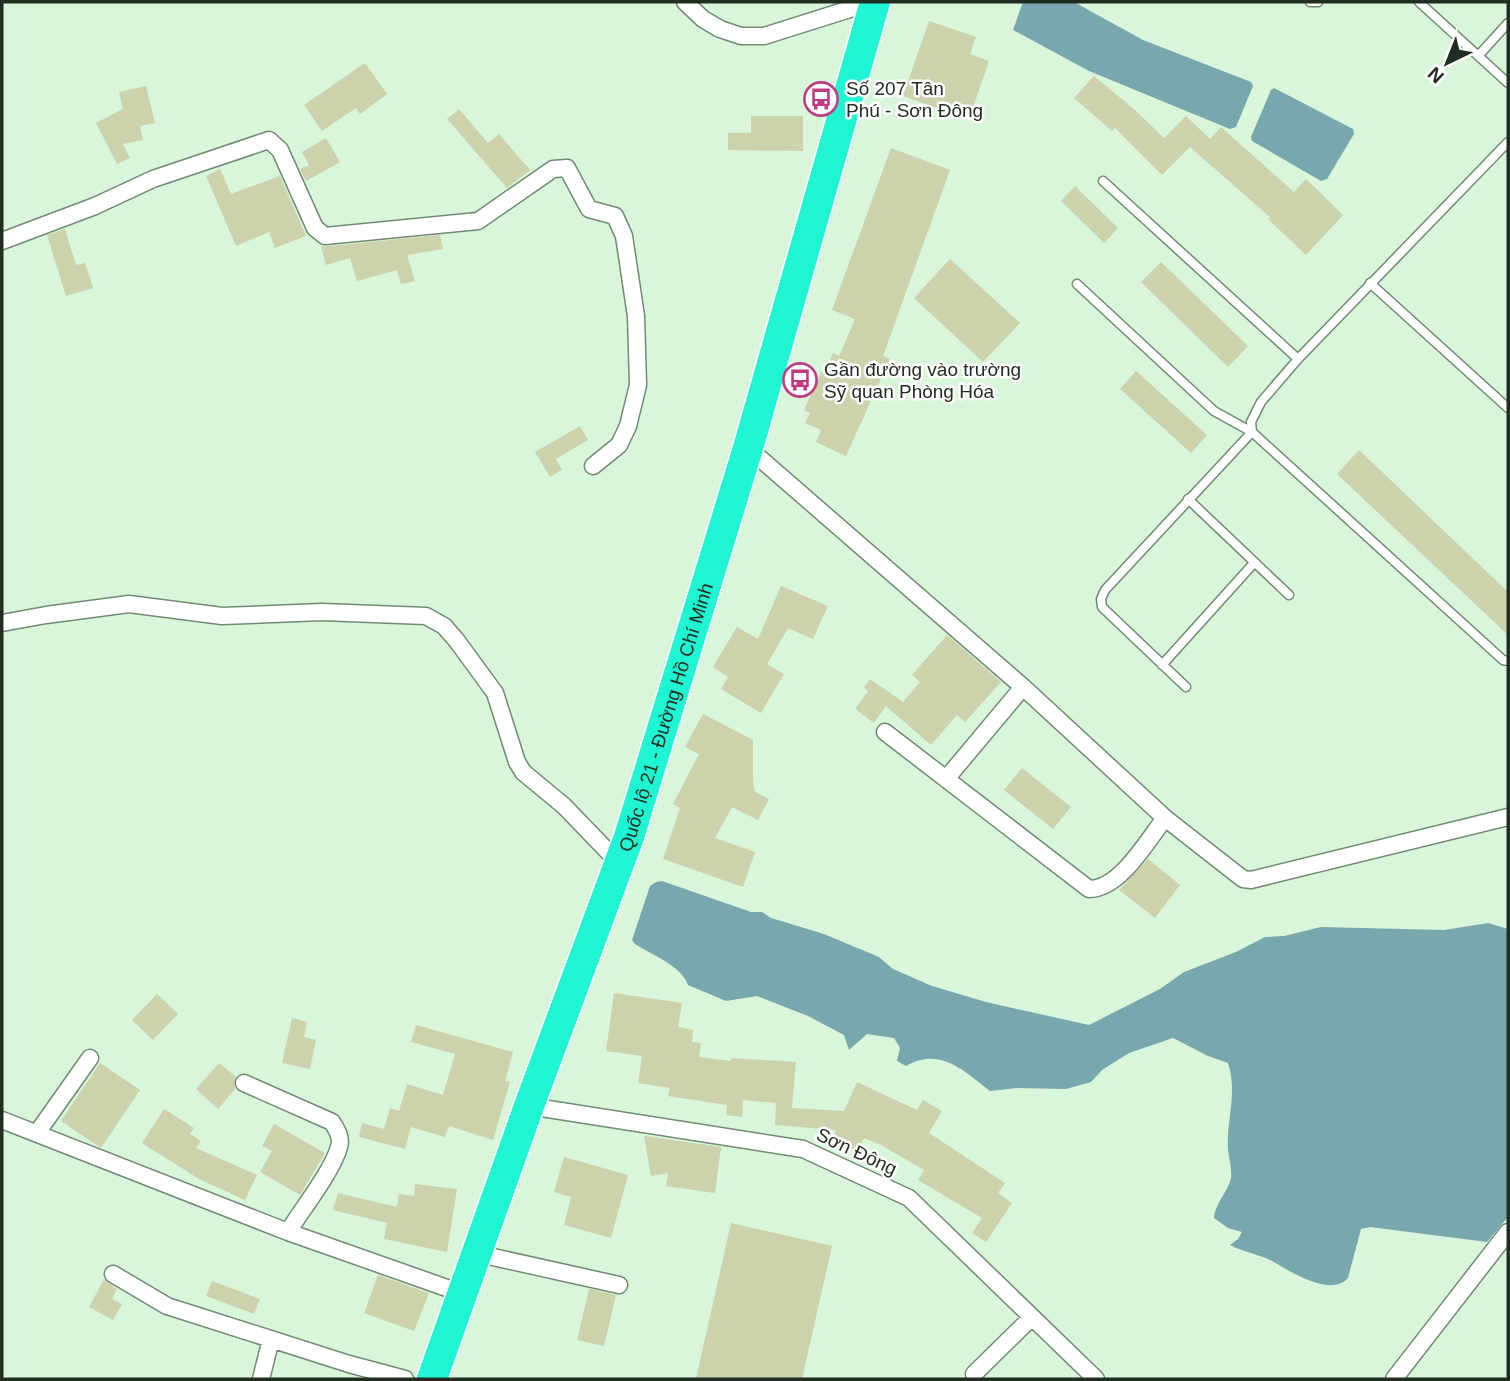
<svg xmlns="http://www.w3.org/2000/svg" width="1510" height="1381" viewBox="0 0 1510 1381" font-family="Arial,sans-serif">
<rect width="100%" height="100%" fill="#d9f5da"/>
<path fill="#78a7ae" d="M1023 2H1074L1143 40 1251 82 1253 86 1236 127 1230 129 1089 71 1013 30Z
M1274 88 1353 129 1354 134 1327 179 1321 181 1252 141 1251 137 1271 90Z
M662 881 751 912H762L771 918 824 934 879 957 893 969 932 986 986 1002 1089 1025 1160 989 1184 972 1236 952 1265 937 1284 936 1321 927 1444 930 1488 923 1508 929V1217L1487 1242 1370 1227 1361 1229 1348 1278C1330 1298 1290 1271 1272 1261 1258 1254 1243 1252 1230 1245L1238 1239 1242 1232 1228 1228 1214 1218C1215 1203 1228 1192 1231 1178 1232 1168 1229 1160 1228 1150 1226 1120 1238 1093 1228 1063L1208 1056 1173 1038 1129 1053 1102 1070 1091 1082 1066 1089 1017 1088 990 1091C964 1071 940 1046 906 1066L897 1061 900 1048 894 1038 867 1034 849 1050 844 1035 808 1016 757 996 726 1001 688 985C682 966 652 955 635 944L632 940 650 886 656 882Z"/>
<path fill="#cbd2ac" d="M929 21 976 37 970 54 989 61 969 119 903 96Z
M365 63 387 94 360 114 356 108 322 131 304 105Z
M1094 76 1135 110 1164 138 1186 116 1210 139 1221 127 1294 192 1306 179 1343 215 1306 255 1268 219 1270 217 1190 147 1162 175 1115 128 1112 131 1074 98Z
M146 86 155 123 140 126 143 140 123 144 130 158 117 164 96 123 123 109 119 92Z
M459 109 488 143 499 134 530 170 507 188 447 119Z
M751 116H803V151L728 150V133H751Z
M326 138 340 162 306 181 300 169 309 165 302 152Z
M891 148 950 170 883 356 890 359 846 456 816 442 821 430 805 423 810 413 804 410 822 371 825 372 833 353 839 356 855 319 832 310Z
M220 169 231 194 280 176 306 236 275 248 269 232 236 246 206 176Z
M1075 186 1118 228 1104 243 1061 201Z
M65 229 76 265 85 263 93 288 66 296 47 235Z
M440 235 443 249 407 255 415 281 401 284 397 270 357 281 350 258 326 265 321 247Z
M950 259 1020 323 983 362 914 298Z
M1161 262 1248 346 1228 367 1141 282Z
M1136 371 1207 435 1191 453 1120 389Z
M580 426 588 440 556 459 562 470 550 477 535 452Z
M1359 450 1508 592V635L1337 474Z
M781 586 828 606 813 639 788 628 767 664 784 674 761 713 721 689 728 677 713 667 737 627 758 639Z
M947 635 1001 682 965 722 957 715 931 745 886 706 874 723 855 709 868 691 864 687 870 679 903 702 920 682 912 675Z
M703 714 753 740V782L755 792 769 799 758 820 732 807 715 838 755 852 743 887 663 859 680 808 673 804 699 754 685 747Z
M1022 768 1071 807 1053 829 1004 790Z
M1148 859 1180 885 1155 918 1119 890Z
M614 993 682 1003 678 1027 693 1030 692 1042 701 1043 699 1057 731 1061V1058L796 1062 792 1108 844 1111 857 1082 917 1110 923 1100 942 1111 929 1133 1005 1183 998 1193 1012 1203 986 1242 972 1233 982 1218 918 1180 924 1170 881 1145 864 1138 857 1152 832 1140 836 1130 775 1125 776 1103 743 1100 742 1117 726 1115 727 1105 668 1096 670 1088 638 1083 642 1056 606 1051Z
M157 994 178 1014 153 1040 132 1020Z
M292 1018 307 1022 304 1037 316 1040 310 1069 282 1063Z
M416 1025 513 1052 505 1081 510 1082 493 1140 449 1126 445 1137 411 1127 405 1149 359 1137 362 1123 384 1129 390 1108 399 1111 407 1084 443 1095 455 1054 411 1042Z
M100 1063 140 1090 101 1148 61 1121Z
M219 1063 236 1077 234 1083 235 1089 218 1109 196 1089Z
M164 1109 194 1128 190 1134 201 1141 196 1148 257 1175 245 1200 199 1179 142 1143Z
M274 1124 325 1153 300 1195 260 1172 272 1151 262 1146Z
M644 1136 721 1147 715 1193 666 1186 668 1173 651 1176Z
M564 1157 628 1175 611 1238 564 1225 571 1197 554 1192Z
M415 1184 457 1189 447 1252 384 1239 387 1223 333 1210 338 1193 397 1207 399 1194 414 1196Z
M731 1223 832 1246 802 1379H696Z
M378 1275 429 1293 414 1331 364 1313Z
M104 1279 117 1289 112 1299 122 1304 113 1320 89 1307Z
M212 1281 260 1299 254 1314 206 1296Z
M589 1289 616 1295 604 1346 577 1340Z"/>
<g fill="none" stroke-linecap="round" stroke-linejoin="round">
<g stroke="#718b72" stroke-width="11">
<path id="lane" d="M1310 2H1318
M1419 2 1508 83
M1479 55 1508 23
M1103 181 1298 359
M1370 283 1508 408
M1077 284 1214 411 1252 432
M1252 432 1251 422 1261 402 1298 359 1508 142
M1188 499 1289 595
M1162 665 1254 563
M1186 687 1102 607 1101 599 1105 590 1252 432 1503 660 1508 661"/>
</g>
<g stroke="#718b72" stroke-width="19">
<path id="street" d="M685 2 703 19 720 29 741 36H764L872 2
M2 241 95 206 153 179 269 140 280 150 315 228 325 236 478 221 553 169 567 168 589 209 615 216 624 236 636 316 638 385 628 426 619 445 593 466
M748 448 1023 687 1165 818 1243 879 1251 880 1508 817
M2 623 46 615 129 604 222 616 322 612 426 616 444 626 457 641 495 693 517 762 523 772 564 806 619 863
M885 732 1089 889C1120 889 1147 841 1165 818
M946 779 1023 687
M244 1083 332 1122C337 1130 342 1138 339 1147 332 1172 302 1209 288 1232
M529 1106 803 1149 909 1198 1096 1379
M2 1120 288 1232 461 1293
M37 1133 90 1058
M475 1253 619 1285
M113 1274 167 1306 349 1364 405 1379
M974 1374 1032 1317
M261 1379 271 1339
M1394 1379 1508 1232"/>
</g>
<g stroke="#fff" stroke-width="33">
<g id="highway">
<path id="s1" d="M432 1379 529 1106 629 837 748 448 875 2"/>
</g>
</g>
<use href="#lane" stroke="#fff" stroke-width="8"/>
<use href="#street" stroke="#fff" stroke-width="16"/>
<use href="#highway" stroke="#1ff5d2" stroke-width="30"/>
</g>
<defs>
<g id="bus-ring" transform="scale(1.75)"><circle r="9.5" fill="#fff" stroke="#c03d83" stroke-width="1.5"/><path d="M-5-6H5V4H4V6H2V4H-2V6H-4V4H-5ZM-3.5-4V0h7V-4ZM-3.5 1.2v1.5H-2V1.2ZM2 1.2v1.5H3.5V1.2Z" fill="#c03d83"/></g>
</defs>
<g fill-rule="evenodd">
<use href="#bus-ring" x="821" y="99"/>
<use href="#bus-ring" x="800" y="380"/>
</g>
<g text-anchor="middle" stroke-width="5" stroke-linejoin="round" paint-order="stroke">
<g font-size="19" fill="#222d22" stroke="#fff" text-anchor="start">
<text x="846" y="95">Số 207 Tân<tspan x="846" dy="22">Phú - Sơn Đông</tspan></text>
<text x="824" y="376">Gần đường vào trường<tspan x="824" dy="22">Sỹ quan Phòng Hóa</tspan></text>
</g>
<g font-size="19" fill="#222d22" stroke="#fff">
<text dy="7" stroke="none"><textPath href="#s1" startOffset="702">Quốc lộ 21 - Đường Hồ Chí Minh</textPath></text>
<text transform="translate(857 1151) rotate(25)" y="7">Sơn Đông</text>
</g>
</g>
<rect width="1510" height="1381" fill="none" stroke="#222d22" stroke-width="7"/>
<g transform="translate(1447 63) rotate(223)" stroke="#ffffff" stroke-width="5" paint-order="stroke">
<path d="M0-5L12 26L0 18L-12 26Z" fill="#222d22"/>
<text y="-10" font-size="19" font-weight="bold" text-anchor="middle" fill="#222d22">N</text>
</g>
</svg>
